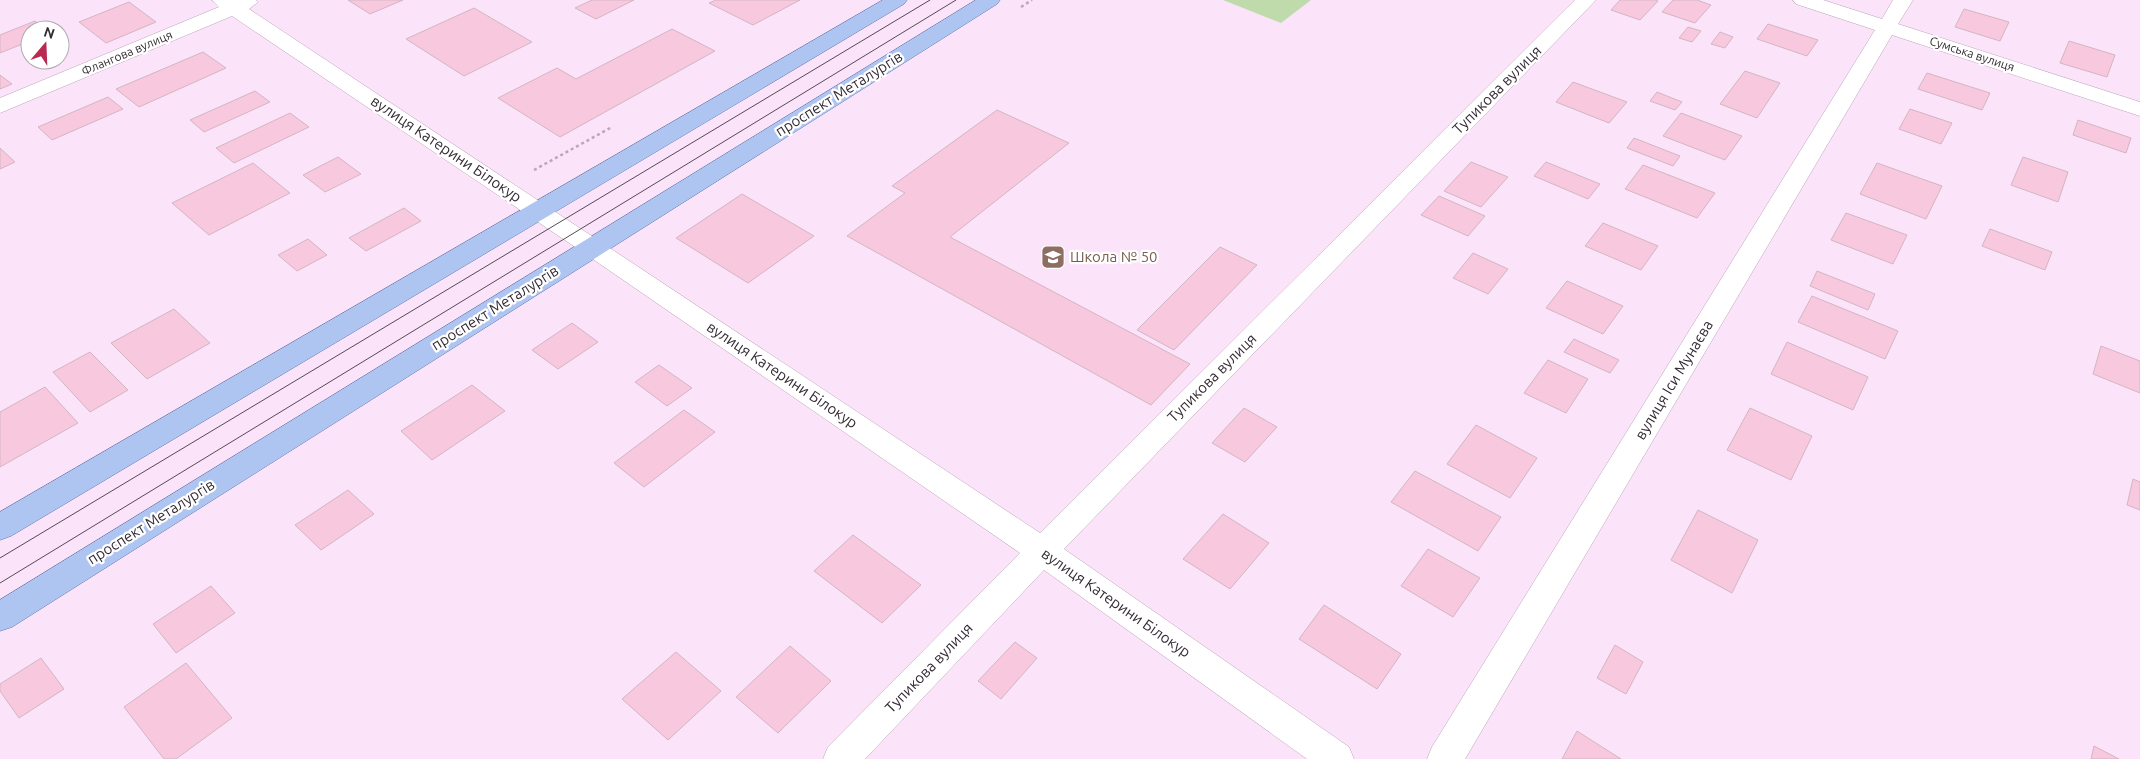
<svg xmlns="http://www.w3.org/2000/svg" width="2140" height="759" viewBox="0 0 2140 759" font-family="Ubuntu,sans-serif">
<rect width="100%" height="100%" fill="#fbe3f9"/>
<path fill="#bfdbac" d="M1223 0H1311L1281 23Z"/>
<path fill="#f8c9de" stroke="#d3b5c2" d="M348 0H403L370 14Z
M592 0H634L596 19 575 8Z
M716 0H800L753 25 709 3Z
M1620 0H1656L1658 1 1640 20 1611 10Z
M1673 0H1697L1711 5 1695 23 1662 12Z
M129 2 156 22 106 43 79 22Z
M474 8 532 42 464 76 406 39Z
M1964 9 2009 22 2000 41 1955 27Z
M35 21 47 30H30V41L0 53V35Z
M1768 24 1818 40 1807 56 1757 39Z
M1688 27 1701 31 1692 42 1679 38Z
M672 29 715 51 560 137 498 98 557 68 576 79Z
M1720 32 1733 37 1725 48 1711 44Z
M2069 41 2115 55 2107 77 2060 63Z
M203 52 226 68 139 107 116 89Z
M1745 71 1780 83 1757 118 1720 104Z
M1927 73 1990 93 1982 110 1918 89Z
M0 75 12 84 0 89Z
M1573 82 1627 102 1609 123 1556 102Z
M255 91 270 102 204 132 190 120Z
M1657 92 1682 102 1675 110 1650 101Z
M108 97 123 109 52 140 38 127Z
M1910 109 1952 123 1941 144 1899 129Z
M997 110 1069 143 950 237 1190 364 1151 405 847 236 905 193 892 186Z
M290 113 309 127 234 163 216 148Z
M1681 113 1742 136 1725 160 1663 136Z
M2078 120 2131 138 2126 153 2073 135Z
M1634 138 1680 156 1673 166 1627 148Z
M0 148 15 162 0 169Z
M338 157 361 174 325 192 303 175Z
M2023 157 2068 172 2058 202 2011 185Z
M1471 162 1508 177 1481 207 1444 191Z
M1546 162 1600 184 1588 199 1534 176Z
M253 163 290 193 209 235 172 203Z
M1877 163 1942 186 1926 219 1860 194Z
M1643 165 1715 193 1697 218 1625 189Z
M742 194 814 236 748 283 676 238Z
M1439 196 1485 216 1468 236 1421 215Z
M404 208 421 221 366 251 349 238Z
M1846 213 1907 235 1893 264 1831 240Z
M1603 223 1658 246 1641 270 1585 246Z
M1990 229 2052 252 2045 270 1982 246Z
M308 239 327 255 297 271 278 255Z
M1220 247 1257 265 1174 350 1137 330Z
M1473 253 1508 269 1488 294 1453 278Z
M1817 271 1875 294 1868 310 1810 286Z
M1567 281 1623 306 1603 334 1546 308Z
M1812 296 1898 331 1885 359 1798 322Z
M174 309 210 343 147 379 111 343Z
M572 323 598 342 558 369 532 350Z
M1574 339 1619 360 1610 373 1564 352Z
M1787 342 1868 377 1853 410 1771 374Z
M2101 346 2140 361V393L2093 374Z
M90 352 128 390 90 412 53 372Z
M1548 360 1588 379 1566 413 1524 393Z
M659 365 692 388 667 406 635 382Z
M472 385 505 411 432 460 401 431Z
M45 387 78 423 0 467V412Z
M1244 408 1277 427 1245 462 1212 443Z
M1750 408 1812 436 1791 480 1727 450Z
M684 410 715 432 644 487 614 463Z
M1476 425 1537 458 1510 498 1447 464Z
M1415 471 1501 517 1478 551 1391 502Z
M2133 479 2140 482V510L2127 505Z
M348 490 374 514 321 550 295 525Z
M1698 510 1758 540 1732 593 1671 560Z
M1223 514 1269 543 1230 589 1183 559Z
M853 535 921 585 882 623 814 571Z
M1428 549 1480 578 1453 617 1401 586Z
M211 586 235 613 176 653 153 624Z
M1324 605 1401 654 1377 689 1299 639Z
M1015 642 1037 658 1001 699 978 681Z
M1615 645 1643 662 1626 694 1597 678Z
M790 646 831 681 778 733 736 697Z
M676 652 721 691 668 740 622 699Z
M41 658 64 689 19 718 0 691V684Z
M186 663 232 718 176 759H164L124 707Z
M1577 731 1621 759H1562Z
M2094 746 2119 759H2091Z"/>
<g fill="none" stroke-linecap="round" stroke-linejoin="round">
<g stroke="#baa4b7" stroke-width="1">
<path id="minor" d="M212 0H256L258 2 249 9 1040 533 1575 0H1596L1064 549 1349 747 1354 759H1307L1044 570 865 759H823L828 747 1020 553 584 253 232 16 0 113V98L219 7Z
M1793 0H1823L1882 19 1893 0H1913L1898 24 2140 102V116L1892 35 1465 759H1427L1432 747 1875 30 1796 4Z"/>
</g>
<g stroke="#6076aa" stroke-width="1">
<path id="major" d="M883 0H907L904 4 11 536 0 540V512Z
M976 0H1000L997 4 12 627 0 631V600Z"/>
</g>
<path stroke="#baa7b8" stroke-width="2.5" stroke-dasharray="3 3" stroke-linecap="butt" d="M1021 7 1032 0
M534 170 612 127"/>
<use href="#minor" fill="#fff" fill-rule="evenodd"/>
<use href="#major" fill="#aec5f2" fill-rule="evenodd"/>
<path stroke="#564b55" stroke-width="1" d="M0 558 930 0
M0 583 956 0"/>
</g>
<defs>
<g id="school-square" transform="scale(1.25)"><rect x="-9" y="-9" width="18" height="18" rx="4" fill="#8d6e63" stroke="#fff"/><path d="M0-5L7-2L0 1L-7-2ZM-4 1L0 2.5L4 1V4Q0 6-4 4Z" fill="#fff"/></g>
</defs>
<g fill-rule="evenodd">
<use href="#school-square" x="1053" y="257"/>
</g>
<g text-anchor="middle" stroke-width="4.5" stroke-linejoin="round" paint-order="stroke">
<g font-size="12" fill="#332b33" stroke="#fff">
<text transform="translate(127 53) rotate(-23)" y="4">Флангова вулиця</text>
<text transform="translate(1972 54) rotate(18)" y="4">Сумська вулиця</text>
</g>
<g font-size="15" fill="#332b33" stroke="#fff">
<text transform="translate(1497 90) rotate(-45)" y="5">Тупикова вулиця</text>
<text transform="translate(839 94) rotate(-32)" y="5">проспект Металургів</text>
<text transform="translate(446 149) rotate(34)" y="5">вулиця Катерини Білокур</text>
<text transform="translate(495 308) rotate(-32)" y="5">проспект Металургів</text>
<text transform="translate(782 375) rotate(34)" y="5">вулиця Катерини Білокур</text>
<text transform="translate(1212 378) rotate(-45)" y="5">Тупикова вулиця</text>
<text transform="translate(1674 380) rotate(-59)" y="5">вулиця Іси Мунаєва</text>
<text transform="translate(151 522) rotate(-32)" y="5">проспект Металургів</text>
<text transform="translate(1116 603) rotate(35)" y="5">вулиця Катерини Білокур</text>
<text transform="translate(929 668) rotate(-46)" y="5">Тупикова вулиця</text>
</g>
<g font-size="15" fill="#785e54" stroke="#fff" text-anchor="start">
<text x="1070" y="262">Школа № 50</text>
</g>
</g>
<g transform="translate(45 45) rotate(19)"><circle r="24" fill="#ffffff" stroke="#adaaad"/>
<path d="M0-4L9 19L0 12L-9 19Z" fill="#b92952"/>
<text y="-8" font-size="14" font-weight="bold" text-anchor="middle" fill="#332b33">N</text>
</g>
</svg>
